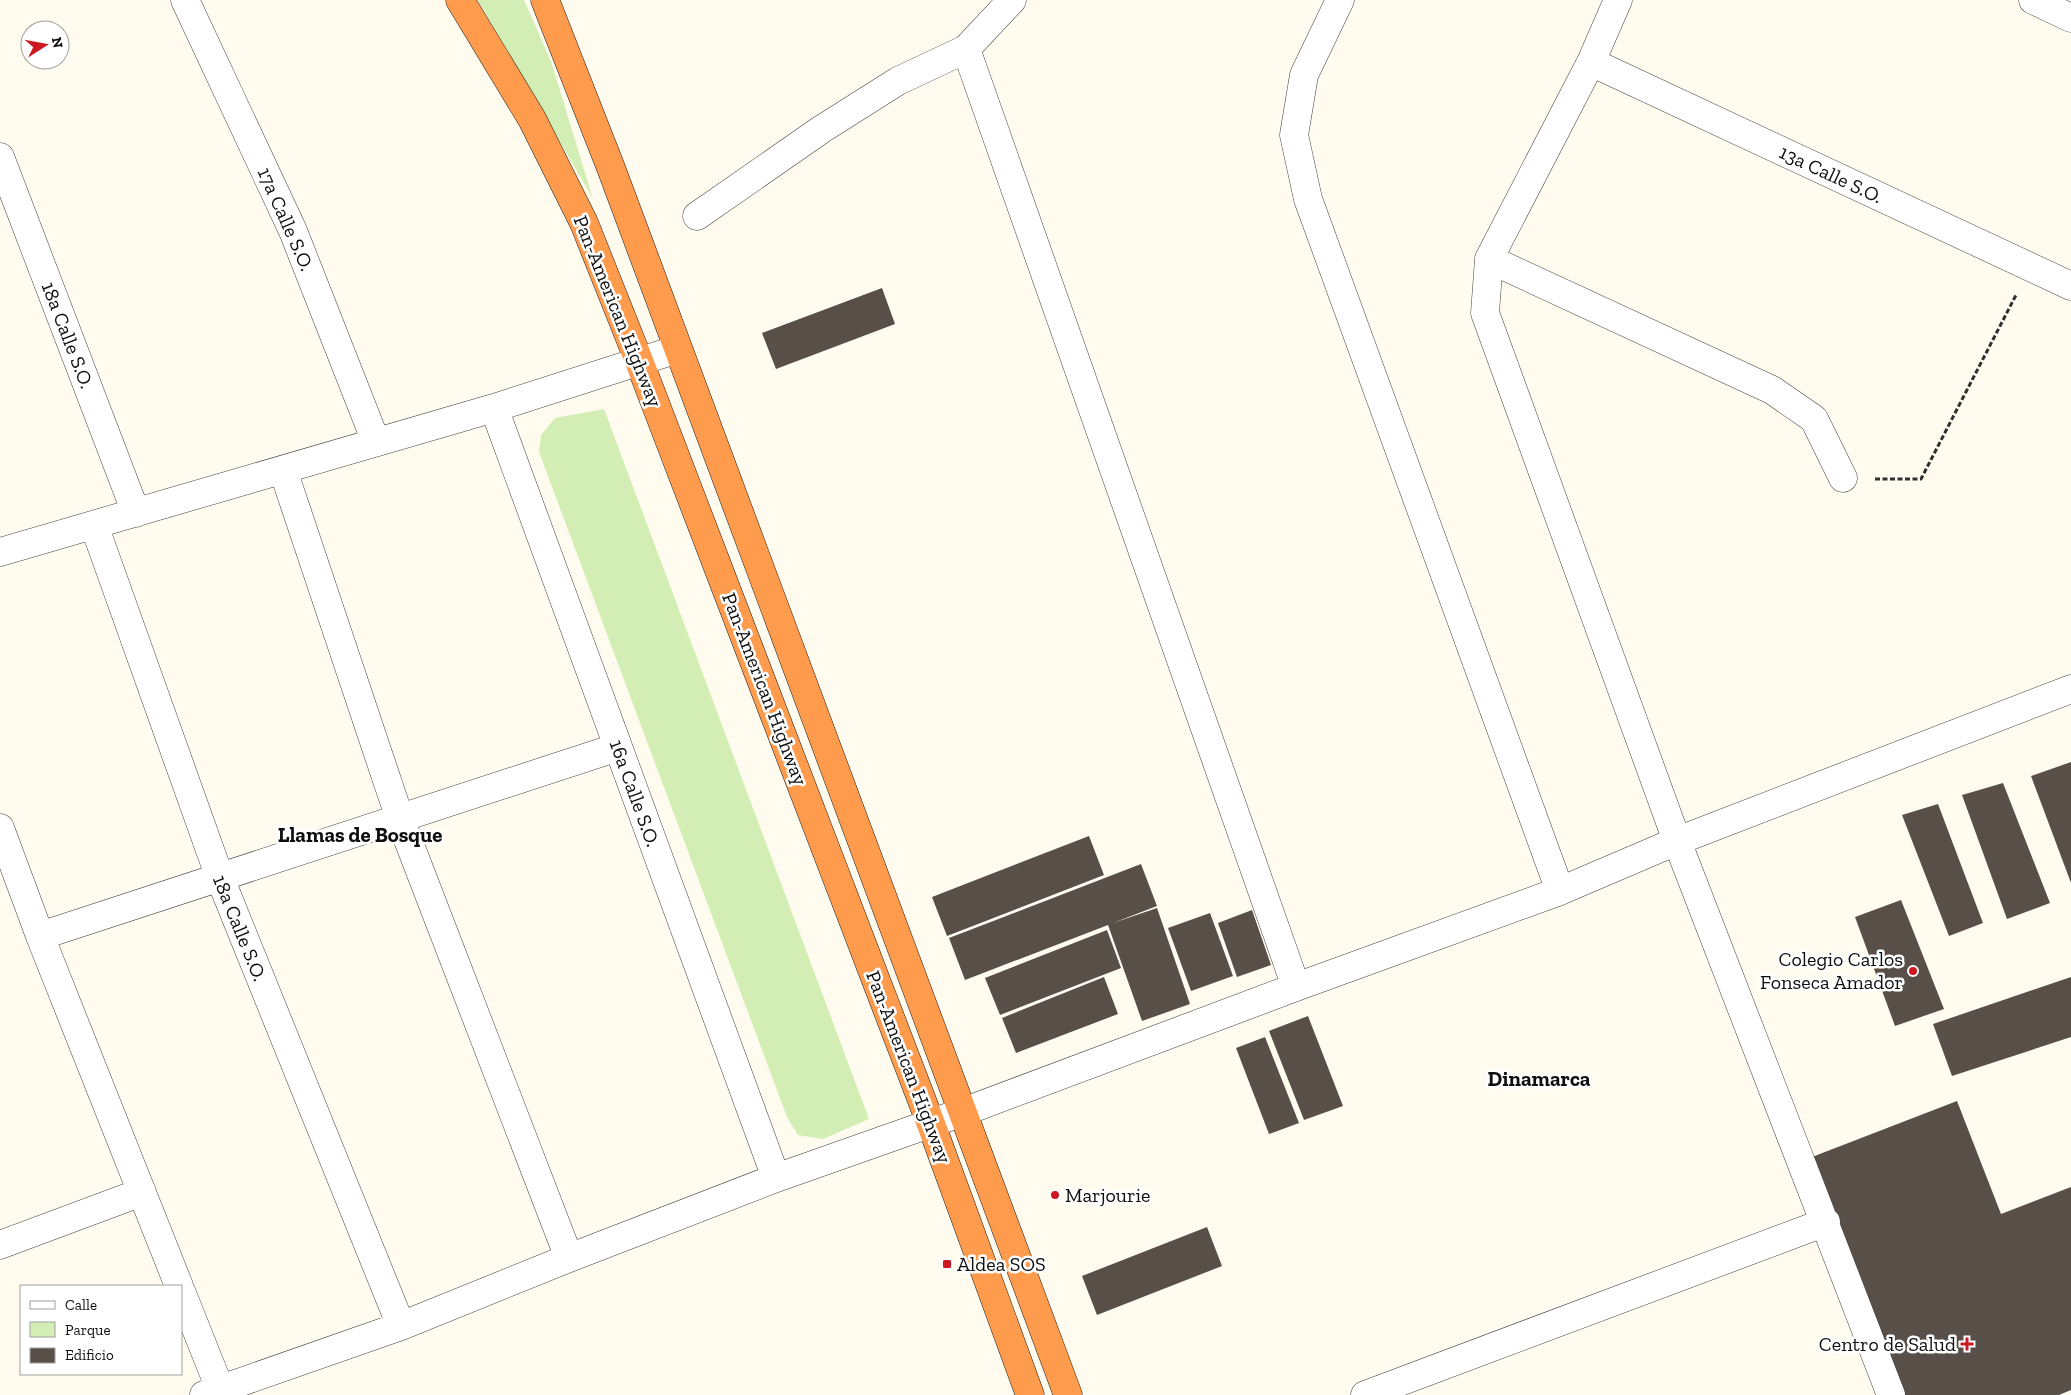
<svg xmlns="http://www.w3.org/2000/svg" width="2071" height="1395" viewBox="0 0 2071 1395" font-family="'Zilla Slab',serif">
<rect width="100%" height="100%" fill="#fffcef"/>
<path fill="#d3eeb4" d="M478 0H524L551 61 593 199Z
M604 409 869 1119 823 1139 798 1135 787 1117 539 452 541 435 555 418Z"/>
<path fill="#584f49" d="M882 288 895 324 776 369 762 333Z
M2071 762V883L2031 776Z
M2003 783 2050 903 2007 919 1962 795Z
M1938 804 1983 923 1949 936 1902 815Z
M1089 836 1104 875 947 936 932 897Z
M1141 864 1157 906 1113 923 1157 908 1190 1004 1142 1021 1108 925 965 980 949 938Z
M1901 900 1944 1009 1895 1026 1855 917Z
M1252 910 1271 965 1237 977 1218 923Z
M1210 913 1233 976 1191 991 1168 928Z
M1107 930 1121 968 1000 1015 985 978Z
M1104 977 1118 1014 1016 1053 1002 1018Z
M2071 977V1037L1952 1076 1933 1024Z
M1308 1016 1343 1106 1304 1120 1269 1031Z
M1265 1037 1299 1123 1269 1134 1236 1048Z
M1957 1101 2001 1214 2071 1187V1390L2059 1395H1902L1812 1157Z
M1207 1227 1222 1266 1097 1315 1082 1276Z"/>
<g fill="none" stroke-linecap="round" stroke-linejoin="round">
<g stroke="#414141" stroke-width="29">
<path id="minor" d="M185 0 293 231 376 442
M1340 0 1304 75 1294 135 1308 199 1560 891
M1618 0 1591 62 1489 259 1485 313 1677 841 1891 1395
M2033 0 2071 18
M966 49 1296 987
M1591 62 2071 286
M0 157 136 513
M697 216 822 129 898 81 966 49 1012 0
M1489 259 1772 390 1814 419 1843 478
M494 408 776 1178
M283 470 400 819 569 1258
M94 525 220 878 401 1326
M0 552 494 408 678 349
M0 828 40 936 179 1286
M40 936 618 747
M0 1245 142 1192
M181 1291 220 1389
M204 1395 401 1326 569 1258 776 1178 963 1112 1296 987 1560 891 1677 841 2071 689
M1365 1395 1826 1222"/>
</g>
<g stroke="#1f1f1f" stroke-width="29">
<path id="highway" d="M460 0 532 119 584 223 639 361 931 1124 1030 1395
M545 0 611 168 1068 1395"/>
</g>
<path stroke="#303030" stroke-width="3" stroke-dasharray="5 2.5" stroke-linecap="butt" d="M1875 479H1921L2016 295"/>
<use href="#minor" stroke="#fff" stroke-width="28"/>
<use href="#highway" stroke="#ff9b4d" stroke-width="28"/>
</g>
<g fill="#cd1723" stroke="#fff" stroke-width="2">
<circle cx="1913" cy="971" r="5"/>
<circle cx="1055" cy="1195" r="5"/>
<rect x="942" y="1259" width="10" height="10" rx="2.5"/>
<path d="M1964.5 1336.5h5v5h5v5h-5v5h-5v-5h-5v-5h5z"/>
</g>
<g text-anchor="middle" stroke-width="5" stroke-linejoin="round" paint-order="stroke">
<g font-size="20" fill="#0e0e0e" stroke="#fff">
<text transform="translate(1831 174) rotate(25)" y="7">13a Calle S.O.</text>
<text transform="translate(286 219) rotate(66)" y="7">17a Calle S.O.</text>
<text transform="translate(618 311) rotate(68)" y="7">Pan-American Highway</text>
<text transform="translate(68 335) rotate(69)" y="7">18a Calle S.O.</text>
<text transform="translate(765 689) rotate(69)" y="7">Pan-American Highway</text>
<text transform="translate(635 793) rotate(70)" y="7">16a Calle S.O.</text>
<text transform="translate(240 928) rotate(68)" y="7">18a Calle S.O.</text>
<text transform="translate(909 1067) rotate(69)" y="7">Pan-American Highway</text>
</g>
<g font-size="20" fill="#0e0e0e" stroke="#fff" text-anchor="end">
<text x="1903" y="966">Colegio Carlos<tspan x="1903" dy="23">Fonseca Amador</tspan></text>
<text x="1065" y="1202" text-anchor="start">Marjourie</text>
<text x="957" y="1271" text-anchor="start">Aldea SOS</text>
<text x="1956" y="1351">Centro de Salud</text>
</g>
<g font-size="21" font-weight="bold" fill="#0e0e0e" stroke="#fff">
<text x="360" y="842">Llamas de Bosque</text>
<text x="1539" y="1086">Dinamarca</text>
</g>
</g>
<rect x="20" y="1285" width="162" height="90" fill="#ffffff" stroke="#9f9f9f"/>
<rect x="30" y="1301" width="25" height="8" fill="#ffffff" stroke="#9f9f9f"/>
<text x="65" y="1310" font-size="15" fill="#0e0e0e">Calle</text>
<rect x="30" y="1322" width="25" height="15" fill="#d3eeb4" stroke="#9f9f9f"/>
<text x="65" y="1335" font-size="15" fill="#0e0e0e">Parque</text>
<rect x="30" y="1348" width="25" height="15" fill="#584f49" stroke="#9f9f9f"/>
<text x="65" y="1360" font-size="15" fill="#0e0e0e">Edificio</text>
<g transform="translate(45 45) rotate(79)"><circle r="24" fill="#ffffff" stroke="#9f9f9f"/>
<path d="M0-4L9 19L0 12L-9 19Z" fill="#cd1723"/>
<text y="-8" font-size="14" font-weight="bold" text-anchor="middle" fill="#0e0e0e">N</text>
</g>
</svg>
